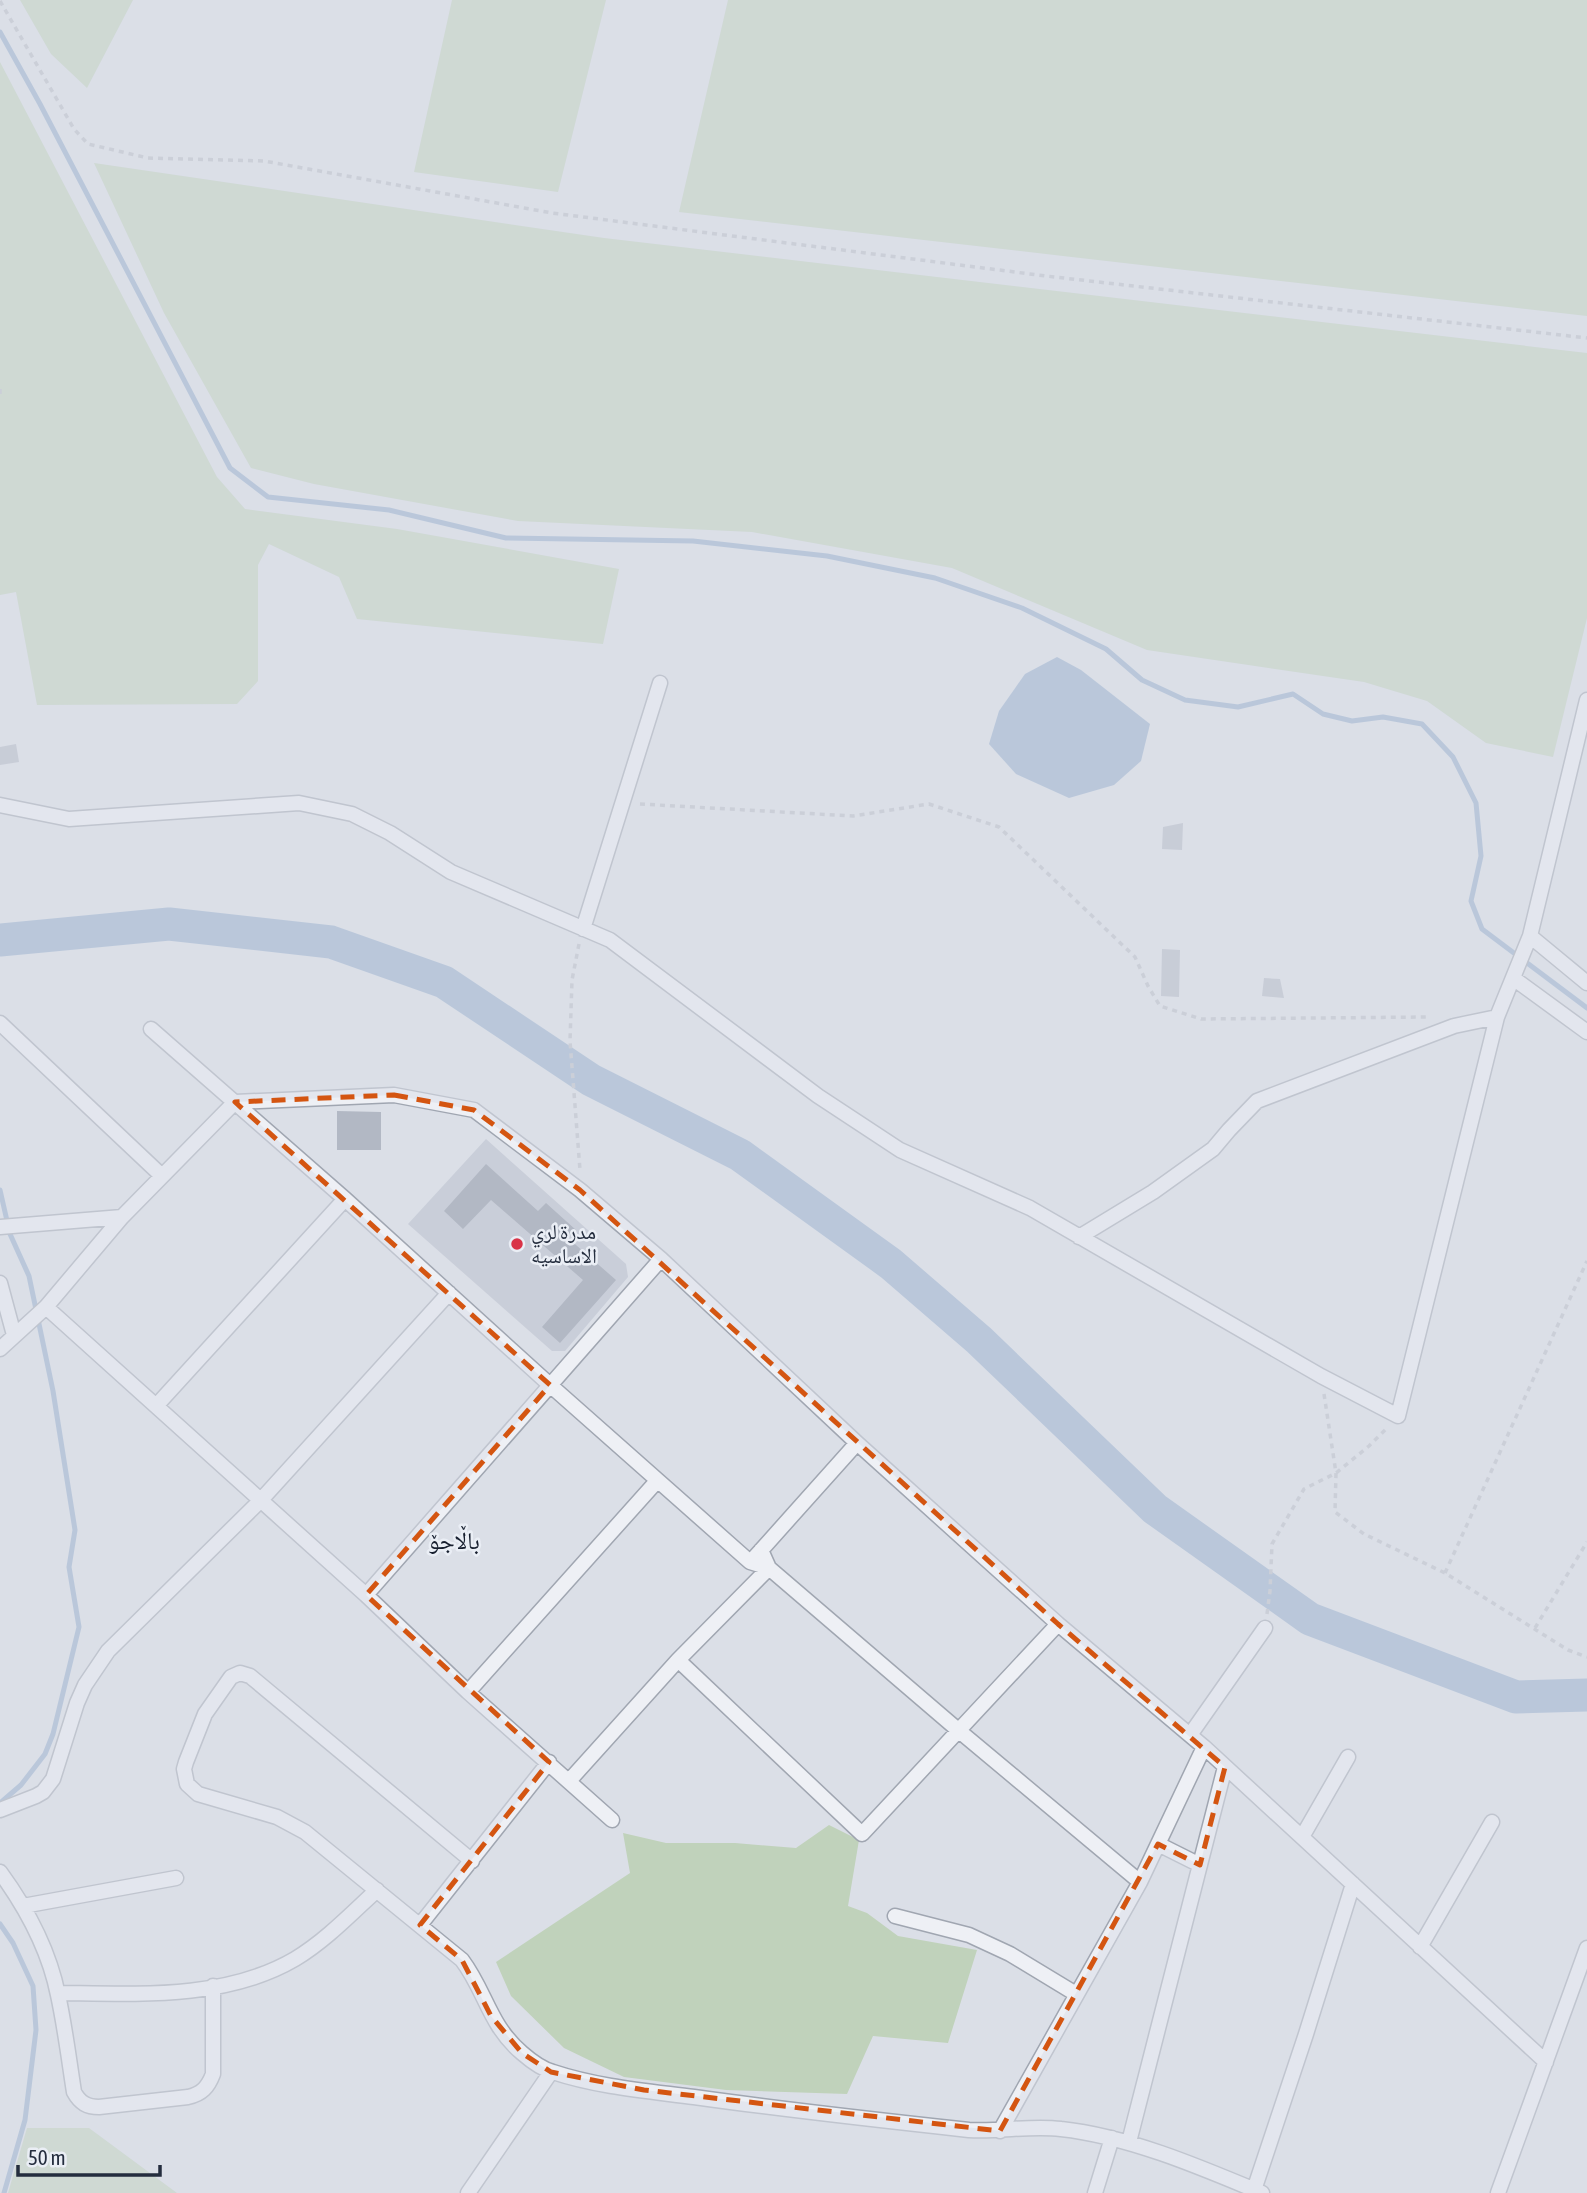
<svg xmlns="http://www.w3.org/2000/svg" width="1587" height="2193" viewBox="0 0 1587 2193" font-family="'Asap Condensed','Noto Naskh Arabic',sans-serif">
<rect width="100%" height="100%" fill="#dbdfe7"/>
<path fill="#c9ced9" d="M486 1139 626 1264 628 1277 565 1351H552L408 1224Z"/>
<path fill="#c0d2bb" d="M20 0H133L87 88 51 54Z
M452 0H606L558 192 414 172Z
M728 0H1587V316L679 212Z
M0 62 217 477 245 509 397 529 619 569 603 644 357 619 339 577 269 544 258 565V681L237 704 37 705 16 592 0 595Z
M94 163 604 238 1587 353V618L1553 757 1486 743 1427 701 1364 682 1147 650 952 568 752 532 518 521 314 484 251 468 164 313Z
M829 1825 859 1840 848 1906 867 1913 898 1936 977 1950 948 2043 873 2036 847 2094 726 2090 624 2077 564 2048 511 1996 496 1962 630 1873 623 1833 666 1843H735L796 1848Z
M27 2128H89L177 2193H8Z"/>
<path fill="#92accb" d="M1057 657 1081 670 1150 724 1141 761 1114 785 1069 798 1016 774 989 744 999 711 1025 674Z"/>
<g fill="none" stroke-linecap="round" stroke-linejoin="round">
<path stroke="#92accb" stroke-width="5" d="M0 32 40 104 230 468 268 497 389 510 506 538 693 541 827 556 935 578 1022 608 1106 649 1142 680 1185 700 1238 707 1293 694 1323 714 1352 721 1383 717 1422 724 1453 757 1476 803 1481 856 1471 901 1482 929 1587 1008
M0 1190 10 1234 29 1276 53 1391 75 1530 69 1567 79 1627 53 1734 45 1754 21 1785 0 1803
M0 1924 13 1943 33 1986 36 2030 25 2120 4 2193"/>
<path stroke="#92accb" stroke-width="33" d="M0 940 169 924 331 942 444 982 591 1080 740 1155 891 1264 979 1340 1155 1509 1310 1619 1516 1697 1587 1695"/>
</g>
<path fill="#b2b8c4" d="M16 744 19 762 0 765V747Z
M1183 823 1182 850 1162 849 1163 827Z
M1162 949 1180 950 1179 997 1161 996Z
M1264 978 1280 979 1284 998 1262 996Z
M337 1111 381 1112V1150H337Z
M486 1164 538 1211 546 1203 576 1230 568 1238 616 1280 560 1343 542 1327 583 1280 491 1200 463 1229 444 1211Z"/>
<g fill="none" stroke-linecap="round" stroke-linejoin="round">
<g stroke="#a0a6b1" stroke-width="17">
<path id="minor" d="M0 805 69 819 299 803 352 814 390 833 451 872 610 940 818 1096 900 1150 1030 1208 1321 1376 1398 1416 1497 1017 1530 936 1587 700
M583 929 660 683
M1530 936 1587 983
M1513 978 1587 1032
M0 1023 162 1176
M151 1029 345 1199 550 1385 750 1562 769 1568 958 1730 1140 1882
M0 1227 122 1217
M1079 1237 1153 1192 1213 1149 1229 1130 1257 1101 1454 1026 1497 1017
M0 1283 14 1335
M46 1307 366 1595 468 1692 612 1820
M0 1349 46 1307 122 1217 235 1102 394 1095 474 1110 580 1190 661 1259 857 1443 1058 1624 1204 1747 1546 2062
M156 1406 345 1199
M755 1557 857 1443
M366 1595 661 1259
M678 1660 862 1834 1058 1624
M468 1692 657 1481
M1190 1735 1265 1628
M569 1781 678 1660 769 1568 761 1550
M0 1810 36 1796 43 1792 53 1779 77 1703 85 1685 108 1651 260 1501 449 1293
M1302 1837 1348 1757
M1158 1844 1200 1865
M472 1861 250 1676 240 1673 231 1677 205 1714 186 1762 184 1769 187 1784 198 1794 277 1817 305 1832 462 1960C486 1992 489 2025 522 2053 530 2060 542 2069 553 2072 598 2087 648 2091 694 2097 786 2110 877 2120 969 2130 1000 2132 1031 2125 1061 2129 1127 2136 1200 2167 1262 2193
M0 1872C27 1909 49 1950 58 1995 65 2027 69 2060 74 2092 80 2103 87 2107 99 2107L188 2097C202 2094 208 2087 213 2074V1986
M23 1906 176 1878
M895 1916 969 1935 1010 1954 1076 1994
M420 1925 549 1762
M1420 1947 1492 1822
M58 1993C136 1994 225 2000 295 1959 325 1941 351 1914 377 1890
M1000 2131 1140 1882 1204 1747
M1129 2142 1225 1767
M468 2193 551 2072
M1095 2193 1112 2138
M1253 2193 1306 2034 1353 1884
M1498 2193 1587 1948"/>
</g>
<path stroke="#b9bdc5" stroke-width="3.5" stroke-dasharray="5 5" stroke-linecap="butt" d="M0 1 74 129 88 144 148 158 264 161 552 213 1046 276 1587 338
M0 389V399
M640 804 853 816 929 804 999 827 1135 957 1148 986 1160 1006 1201 1019 1428 1017
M579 944 572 980 570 1041 580 1170
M1324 1394 1336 1473 1335 1512 1364 1534 1445 1573 1568 1650 1587 1657
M1445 1573 1587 1261
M1267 1614 1270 1591 1272 1544 1304 1489 1336 1473 1369 1446 1387 1428
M1535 1628 1587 1542"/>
<use href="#minor" stroke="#eef0f5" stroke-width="14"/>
</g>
<path d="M0 0H1587V2193H0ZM394 1095 474 1110 580 1190 1058 1624 1225 1767 1200 1865 1158 1844 1000 2131 644 2090 551 2072 522 2053 491 2016 462 1960 420 1925 549 1762 366 1595 550 1385 235 1102Z" fill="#dbdfe7" fill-opacity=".55" fill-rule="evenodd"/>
<path fill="none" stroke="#d45511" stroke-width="5" stroke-dasharray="14 9" stroke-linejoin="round" d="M394 1095 474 1110 580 1190 1058 1624 1225 1767 1200 1865 1158 1844 1000 2131 644 2090 551 2072 522 2053 491 2016 462 1960 420 1925 549 1762 366 1595 550 1385 235 1102Z"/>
<circle fill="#d93347" stroke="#eaeef5" stroke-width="2.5" cx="517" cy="1244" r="7"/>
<g text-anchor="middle" stroke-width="5" stroke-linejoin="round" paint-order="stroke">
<g font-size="21" fill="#242d3e" stroke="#eaeef5" text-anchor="start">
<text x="531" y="1239">مدرة لري<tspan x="531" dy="24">الاساسیه</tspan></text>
</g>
<g font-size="24" fill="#161e2e" stroke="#eaeef5">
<text x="454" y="1549">باڵاجۆ</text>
</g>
</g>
<path d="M18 2165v10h142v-10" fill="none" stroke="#242d3e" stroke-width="3.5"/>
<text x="28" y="2165" font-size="21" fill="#242d3e" stroke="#eaeef5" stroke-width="5" paint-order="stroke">50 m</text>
</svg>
